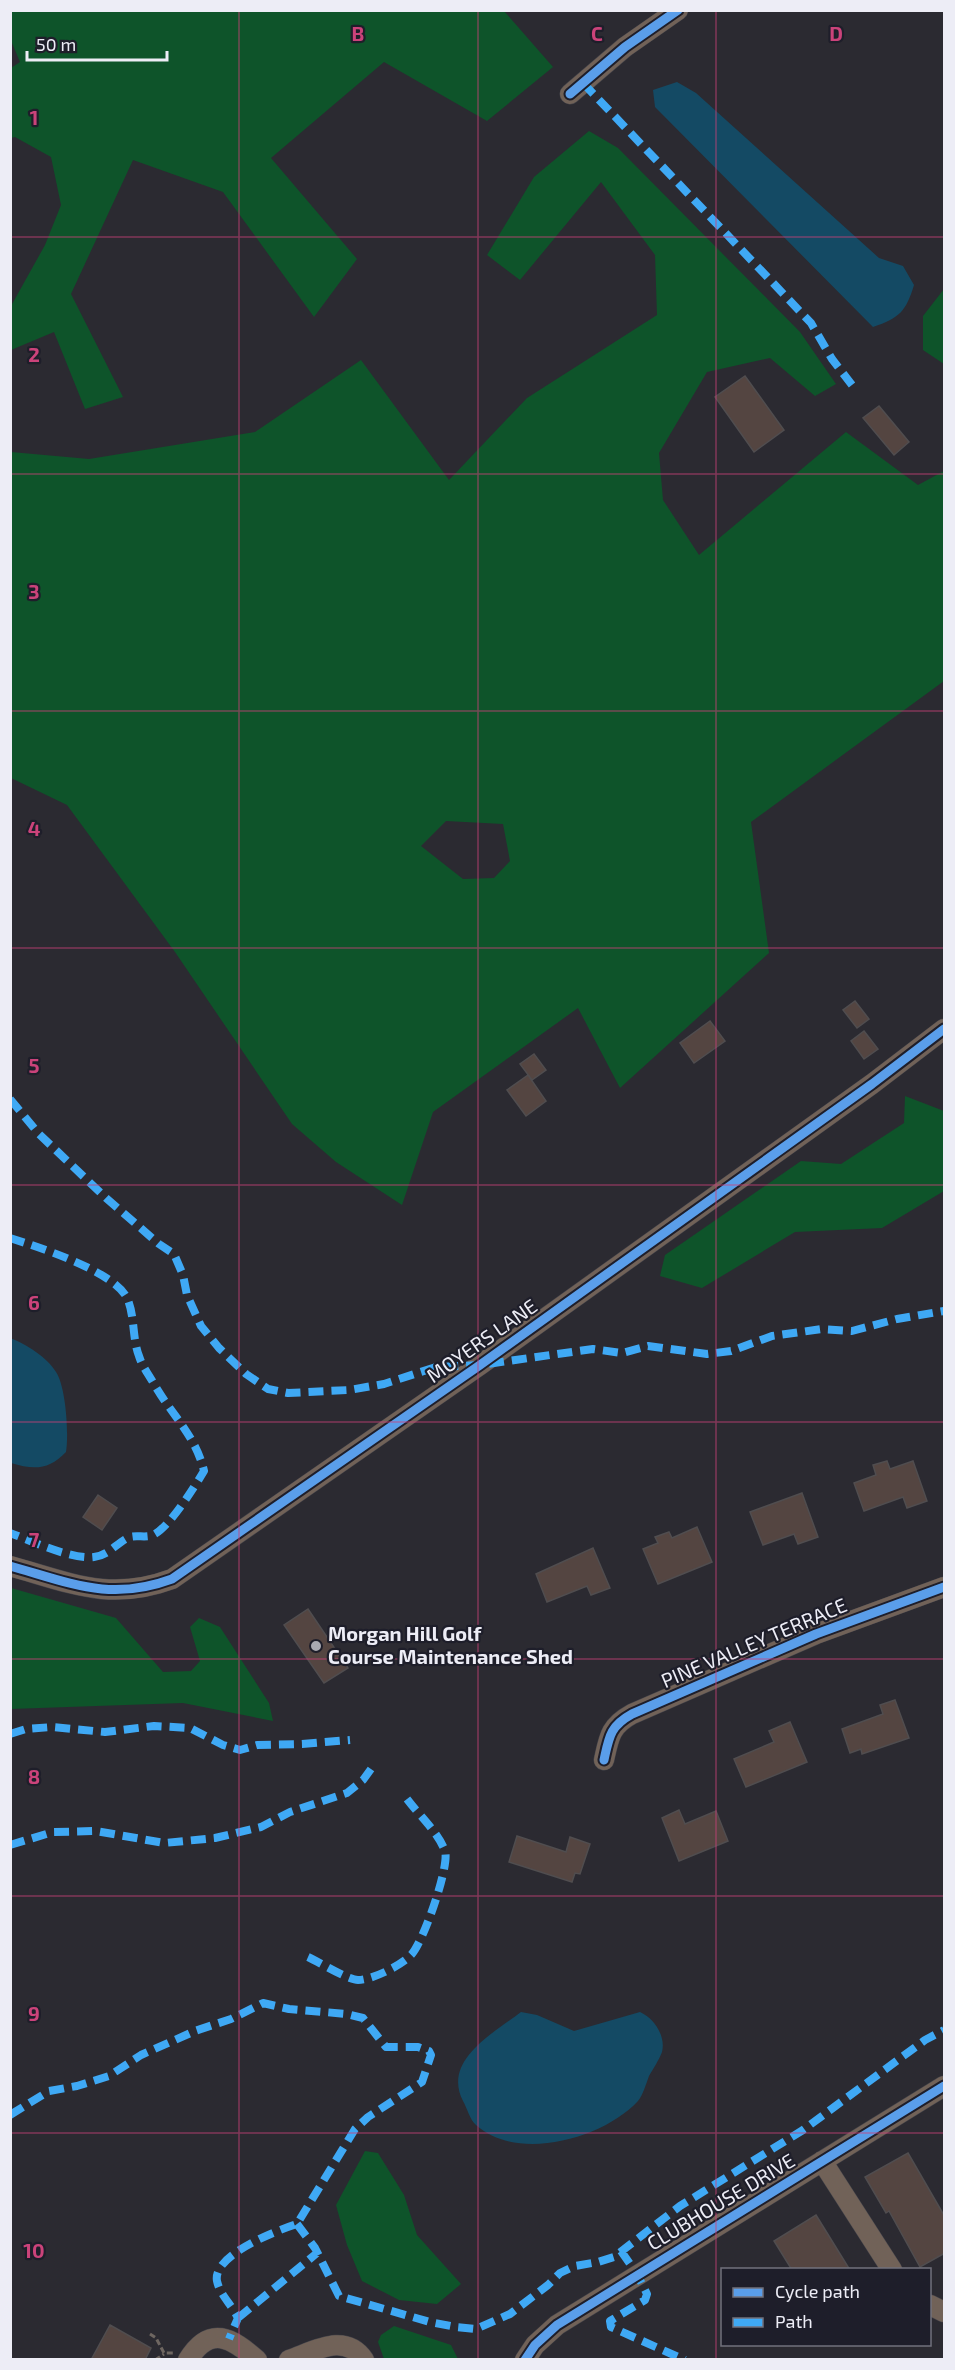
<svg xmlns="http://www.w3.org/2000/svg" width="955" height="2370" viewBox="0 0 955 2370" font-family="'Exo 2',sans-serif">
<rect width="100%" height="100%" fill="#2b2a31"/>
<path fill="#0e542a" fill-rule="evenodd" d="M11 10 504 11 553 67 487 121 384 62 271 158 357 259 314 317 223 192 133 160 71 294 123 397 85 409 54 332 11 350V306L45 245 61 205 51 157 15 137 11 138V68L20 62 12 43Z
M589 131 618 148 800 332 836 384 815 396 770 358 707 372 659 453 663 500 699 555 846 432 918 485 944 471V681L751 822 769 953 620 1088 578 1008 433 1112 402 1205 336 1162 292 1124 175 952 67 805 11 778V452L89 459 255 432 361 360 449 480 527 398 657 315 655 255 601 182 520 280 487 255 534 177ZM446 821 503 824 510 861 494 878 463 879 421 846Z
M944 289V364L923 350V316Z
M905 1096 944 1111V1191L882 1228 795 1232 702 1288 660 1276 665 1255 801 1161 841 1164 904 1123Z
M11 1588 116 1618 163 1672 191 1671 200 1661 190 1627 199 1618 220 1627 269 1703 273 1721 183 1703 11 1709Z
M365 2151 378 2153 404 2195 417 2235 461 2284 437 2304 399 2300 362 2281 347 2245 336 2205Z
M394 2326 451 2345 458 2359H384L378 2342 381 2335Z"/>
<path fill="#144a64" d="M677 82 696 93 879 258 903 266 914 285C906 311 900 318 873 327L655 107 653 90Z
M10 1338C26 1344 47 1357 56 1372 66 1387 69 1434 66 1452 49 1470 34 1470 11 1463Z
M521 2012 537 2015 574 2031 640 2012C654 2018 666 2036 662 2052 659 2060 653 2069 649 2076 646 2084 643 2095 638 2101 604 2138 518 2163 476 2125 470 2120 467 2108 463 2101 442 2060 494 2033 521 2012Z"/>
<path fill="#544541" stroke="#504d4f" stroke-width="1.5" d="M745 376 784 430 754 452 715 397Z
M879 406 909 442 894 455 863 418Z
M855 1001 869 1019 857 1028 843 1010Z
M710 1021 725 1041 694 1063 680 1043Z
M864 1031 878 1049 864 1059 851 1041Z
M534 1054 546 1070 532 1080 520 1064Z
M528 1075 546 1101 526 1116 507 1090Z
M887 1461 890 1469 913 1461 927 1501 907 1508 903 1497 864 1511 854 1483 876 1475 873 1465Z
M802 1493 818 1537 798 1544 794 1534 763 1545 750 1512Z
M98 1495 117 1508 102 1530 83 1517Z
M697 1527 712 1562 658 1584 643 1549 658 1543 655 1537 669 1532 672 1538Z
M593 1548 610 1588 591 1595 587 1586 547 1602 536 1574Z
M308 1609 348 1668 324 1683 284 1625Z
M895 1700 909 1738 862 1754 861 1749 850 1753 842 1729 883 1714 880 1705Z
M790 1722 807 1762 746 1787 734 1759 774 1742 769 1731Z
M679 1810 685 1824 716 1811 728 1841 679 1861 662 1818Z
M517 1836 566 1852 570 1837 590 1844 580 1874 575 1873 572 1882 509 1862Z
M908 2153 945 2217V2253L920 2267 889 2211 886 2213 865 2177Z
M816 2215 850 2270H792L774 2241Z
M110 2325 151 2348 145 2360H91Z"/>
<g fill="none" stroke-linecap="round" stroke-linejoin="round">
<g stroke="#47464c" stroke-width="21">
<path id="minor" d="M570 94 625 47 678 10
M10 1566C71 1583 110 1602 172 1579L480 1365 872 1084 944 1029
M604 1760C609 1737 610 1726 632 1714L816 1634 944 1587
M822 2161 892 2270
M930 2305 944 2312
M188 2360C210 2324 232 2338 257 2360
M289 2360C315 2351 345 2332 364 2360
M525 2360 535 2345 557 2325 944 2086"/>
</g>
<path stroke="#6e6661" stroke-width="3" stroke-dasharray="6 3" stroke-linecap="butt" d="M150 2334 156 2338 164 2353H173
M155 2360 164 2354"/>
<use href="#minor" stroke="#716258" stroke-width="20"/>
<path stroke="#3fa9f5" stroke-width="8" stroke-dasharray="15 8" stroke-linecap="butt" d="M583 83 811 323 832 359 852 385
M10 1099 39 1134 106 1198 159 1244 174 1254 183 1275 187 1295 201 1326 219 1348 246 1374 268 1389 288 1393 349 1390 384 1384 436 1367 480 1365 593 1349 622 1353 648 1346 707 1354 731 1351 772 1336 822 1329 852 1331 897 1319 944 1311
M10 1238C38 1247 114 1271 127 1298 135 1315 132 1338 139 1356 142 1366 149 1375 154 1384 171 1414 196 1436 204 1471 195 1486 169 1528 153 1535 146 1538 137 1535 130 1537 117 1542 110 1555 94 1557 72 1560 32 1541 10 1533
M10 1734 26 1729 52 1727 105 1732 154 1726 190 1728 223 1745 240 1750 257 1745 302 1744 350 1740
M10 1845 53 1832 96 1831 164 1843 215 1838 261 1827 290 1812 347 1793 363 1780 371 1769
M308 1957C319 1962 348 1980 358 1980 372 1980 402 1965 411 1955 423 1943 450 1866 445 1851 438 1832 419 1815 407 1799
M10 2115 49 2091 77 2086 109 2076 141 2055 195 2031 231 2019 263 2003 289 2009 347 2014 363 2018 386 2047H418L429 2051 431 2055 422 2082 368 2117 355 2129 297 2224C278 2230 212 2255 217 2281 220 2295 232 2305 238 2318L229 2339
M297 2224 315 2248 339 2296 430 2322 456 2327 476 2329 510 2314 548 2285 560 2273 575 2266 598 2262 614 2257 680 2206 803 2130 925 2040 944 2030
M621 2251 637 2274 647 2294 645 2300 610 2321 611 2327 685 2360
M238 2318 317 2253"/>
<g stroke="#1e1e2a" stroke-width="13">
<path id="cycleway" d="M570 94 625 47 678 10
M10 1566C71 1583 110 1602 172 1579L480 1365 872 1084 944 1029
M604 1760C609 1737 610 1726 632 1714L816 1634 944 1587
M525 2360 535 2345 557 2325 944 2086"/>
</g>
<use href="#cycleway" stroke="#5a9eea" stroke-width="9"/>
</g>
<path fill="none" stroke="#cb437a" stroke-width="1.5" stroke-opacity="0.55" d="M239 10V2360M478 10V2360M716 10V2360M10 237H944M10 474H944M10 711H944M10 948H944M10 1185H944M10 1422H944M10 1659H944M10 1896H944M10 2133H944"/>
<circle fill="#a9a9b1" stroke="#1e1e2a" stroke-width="2" cx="316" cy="1646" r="6"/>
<g text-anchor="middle" stroke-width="4.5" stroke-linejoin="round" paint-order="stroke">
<g font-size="20" fill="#ededf6" stroke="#1e1e2a">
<text transform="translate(482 1341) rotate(-35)" y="7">MOYERS LANE</text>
<text transform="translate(754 1643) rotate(-23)" y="7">PINE VALLEY TERRACE</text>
<text transform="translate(721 2202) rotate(-31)" y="7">CLUBHOUSE DRIVE</text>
</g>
<g font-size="20" font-weight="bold" fill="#ededf6" stroke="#1e1e2a" text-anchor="start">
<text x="328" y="1641">Morgan Hill Golf<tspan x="328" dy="23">Course Maintenance Shed</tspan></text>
</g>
</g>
<g font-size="20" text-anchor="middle" font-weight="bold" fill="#cb437a" stroke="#1e1e2a" stroke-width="4.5" stroke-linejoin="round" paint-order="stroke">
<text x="358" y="41">B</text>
<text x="597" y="41">C</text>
<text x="836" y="41">D</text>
<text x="34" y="125">1</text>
<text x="34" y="362">2</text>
<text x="34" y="599">3</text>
<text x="34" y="836">4</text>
<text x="34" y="1073">5</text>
<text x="34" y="1310">6</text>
<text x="34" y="1547">7</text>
<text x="34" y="1784">8</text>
<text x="34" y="2021">9</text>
<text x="34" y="2258">10</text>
</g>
<rect width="955" height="2370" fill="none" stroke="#ededf6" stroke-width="24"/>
<rect x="721" y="2268" width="210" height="78" fill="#1e1e2a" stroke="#71717c" stroke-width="1.5"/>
<rect x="733" y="2288" width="30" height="9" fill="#5a9eea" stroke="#71717c" stroke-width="1.5"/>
<text x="775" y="2298" font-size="18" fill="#ededf6">Cycle path</text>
<rect x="733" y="2318" width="30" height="9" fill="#3fa9f5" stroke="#71717c" stroke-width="1.5"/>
<text x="775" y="2328" font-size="18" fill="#ededf6">Path</text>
<path d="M27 51v9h140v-9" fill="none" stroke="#ededf6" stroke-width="3"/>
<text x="36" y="51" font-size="18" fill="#ededf6" stroke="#1e1e2a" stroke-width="4.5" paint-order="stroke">50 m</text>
</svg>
